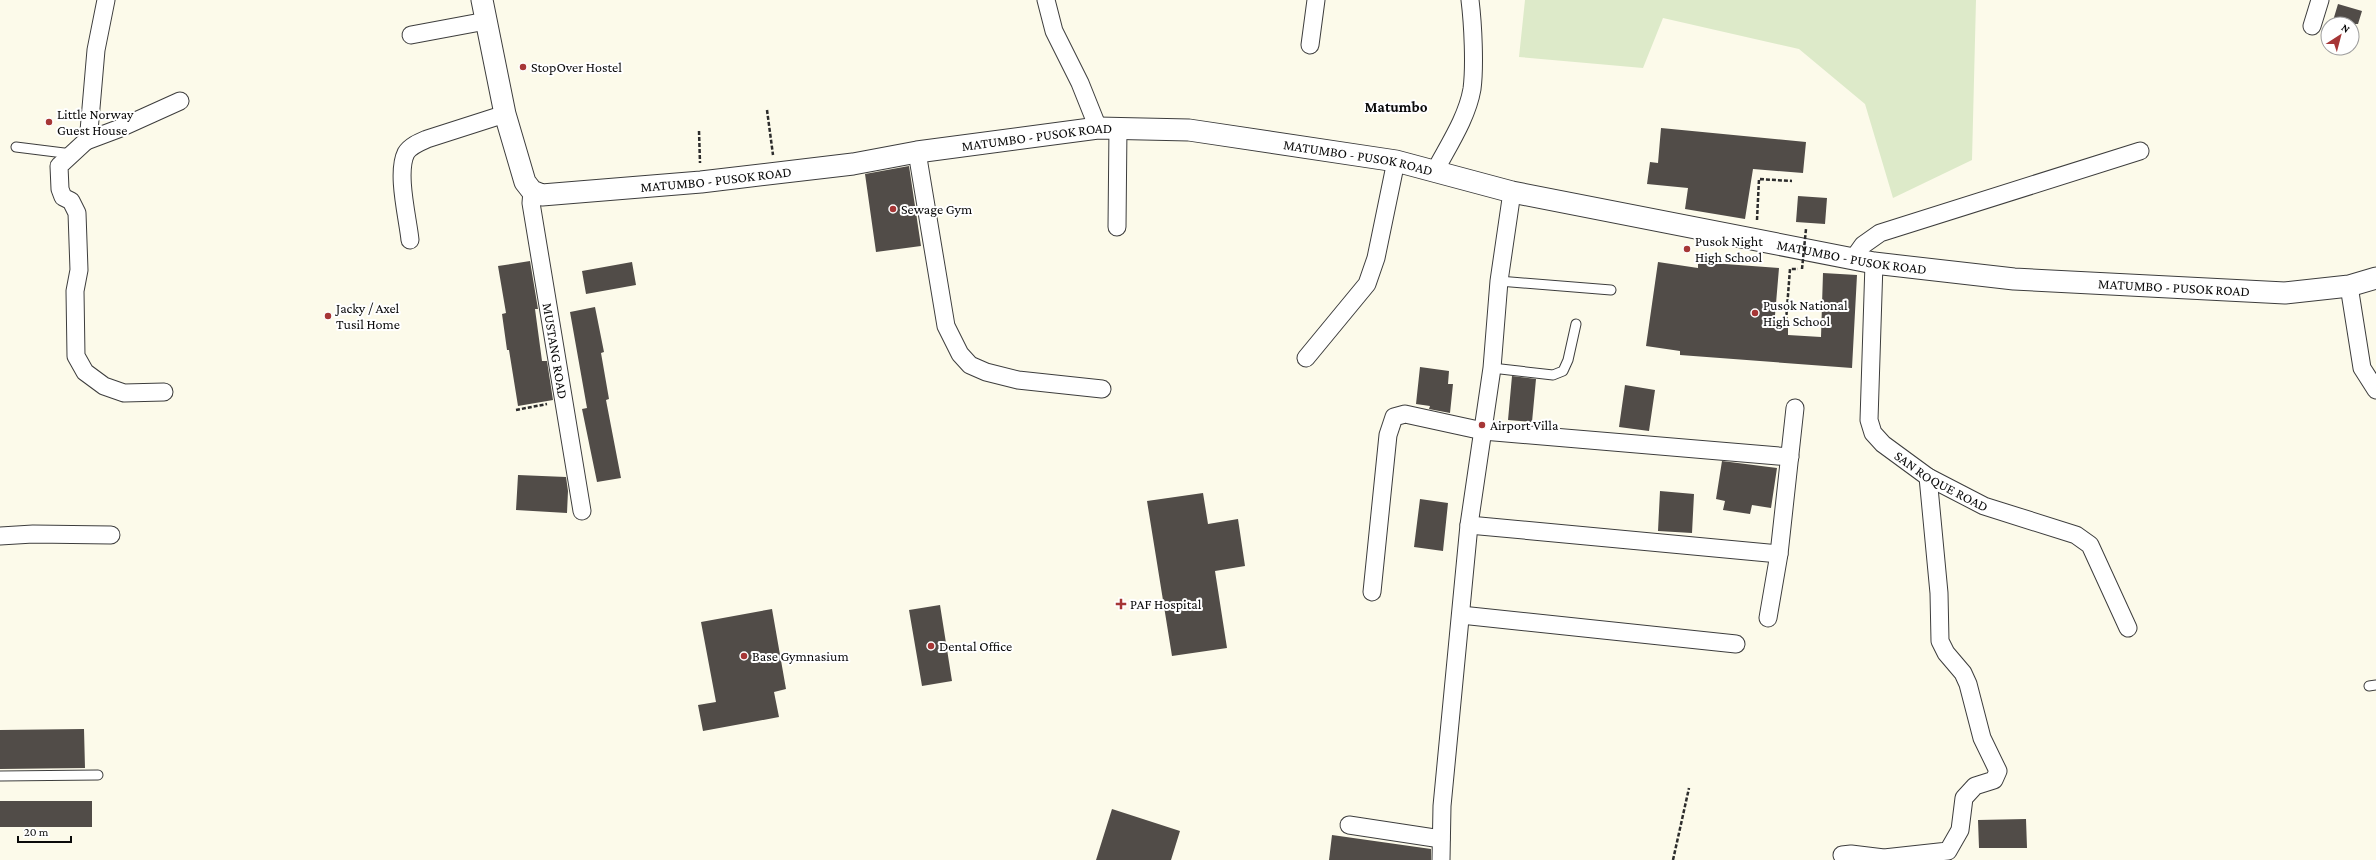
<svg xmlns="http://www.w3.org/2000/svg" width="2376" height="860" viewBox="0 0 2376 860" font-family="'Crimson Pro',serif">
<rect width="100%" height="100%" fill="#fcfaea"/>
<path fill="#ddeac9" d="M1525 0H1976L1972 160 1893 198 1865 104 1799 49 1663 18 1643 68 1519 57Z"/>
<path fill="#514c48" d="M2338 4 2362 11 2358 24H2332Z
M1661 128 1806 142 1803 173 1753 169 1745 219 1685 209 1688 188 1647 184 1650 162 1658 163Z
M909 166 921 246 876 252 865 174Z
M1798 196 1827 198 1825 224 1796 222Z
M530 261 538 309H535L542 361H547L553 400 518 406 509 350H507L502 314 506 313 498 266Z
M632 262 636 285 586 294 582 271Z
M1658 262 1698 268V262L1779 268 1774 327 1788 328V335L1821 337 1823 273 1857 275 1852 368 1680 355V351L1646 346Z
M595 307 604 352 601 353 609 399 606 400 621 478 597 482 582 409 587 408 570 312Z
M1420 367 1449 371 1448 384H1453L1450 413 1429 409 1430 406 1416 404Z
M1512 376 1536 379 1532 422 1508 420Z
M1625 385 1655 390 1649 431 1619 427Z
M1722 461 1777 468 1771 508 1752 505 1750 514 1723 510 1725 501 1716 499Z
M518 475 566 477 568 491 567 513 516 510Z
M1660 491 1694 494 1692 533 1658 531Z
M1203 493 1208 524 1238 519 1245 566 1215 571 1227 648 1172 656 1147 501Z
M1420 499 1448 503 1443 551 1414 547Z
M940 605 952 681 922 686 909 610Z
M772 609 786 689 774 692 779 717 703 731 698 705 716 702 701 622Z
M84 729 85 768 0 769V730Z
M0 801H92V827H0Z
M1112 809 1180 831 1171 860H1096Z
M2026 819 2027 848H1979L1978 820Z
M1332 835 1431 849V860H1329Z"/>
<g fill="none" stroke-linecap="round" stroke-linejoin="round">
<g stroke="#3d3d3d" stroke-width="11">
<path id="service" d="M16 147 72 154
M1499 281 1611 290
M1492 368 1553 375 1563 371 1568 360 1576 324
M2369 686 2376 685
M0 776 98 775"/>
</g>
<g stroke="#3d3d3d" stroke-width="19">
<g id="minor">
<path d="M106 0 96 50 89 131 86 141 59 166 60 189 63 197 71 201 77 213 79 270 75 291 76 356 85 372 104 386 124 393 164 392"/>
<path d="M1046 0 1054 31 1080 83 1098 128"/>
<path d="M2312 26 2320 0"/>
<path d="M411 35 486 21"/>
<path d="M1310 45 1316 0"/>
<path d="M86 141 118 129 180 101"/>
<path d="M917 152 946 326 960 354 970 365 986 372 1018 380 1102 389"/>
<path d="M1435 171C1448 146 1467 118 1472 89 1475 66 1473 24 1470 0"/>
<path id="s1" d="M532 191 531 203 582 511"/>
<path d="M1117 227 1118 127"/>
<path d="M410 240C408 219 396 173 406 153 410 146 420 142 427 139L505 114"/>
<path d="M1853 259 1863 245 1880 233 2140 151"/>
<path id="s2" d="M1874 263 1869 420 1873 433 1883 444 1928 477 1984 506 2076 535 2090 545 2128 628"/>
<path d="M2349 286 2362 368 2376 390"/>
<path d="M1306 358 1367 284 1376 258 1396 161"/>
<path d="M1469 525 1779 554"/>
<path d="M0 536 33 534 111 535"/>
<path d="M1372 592 1388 435 1394 417 1405 414 1483 431 1790 457"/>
<path d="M1461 615 1736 644"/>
<path d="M1768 618 1779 554 1795 408"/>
<path d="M1349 825 1441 839"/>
<path d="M1842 855 1851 854 1884 858 1948 851 1960 830 1964 798 1975 786 1994 780 1998 771 1982 738 1968 684 1963 673 1946 653 1940 641 1939 593 1928 477"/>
<path d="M1441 860 1442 806 1469 525 1492 368 1499 281 1512 192"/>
</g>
</g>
<g stroke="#3d3d3d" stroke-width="23">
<g id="tertiary">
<path id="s3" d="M482 0 505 114 525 182 532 191 542 195 701 182 853 164 917 152 1098 128 1189 130 1396 161 1512 192 1874 263 2014 279 2285 293 2349 286 2376 278"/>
</g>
</g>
<path stroke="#2c2c2c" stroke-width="2.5" stroke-dasharray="4 2" stroke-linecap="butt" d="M767 110 773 155
M699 131 700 163
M1757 220 1759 179 1792 181
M1786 321 1790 269H1798
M516 410 547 404
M1673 860 1689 788"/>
<use href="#service" stroke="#fff" stroke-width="9"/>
<use href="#minor" stroke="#fff" stroke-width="17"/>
<use href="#tertiary" stroke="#fff" stroke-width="21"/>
<path stroke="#2c2c2c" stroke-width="2.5" stroke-dasharray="4 2" stroke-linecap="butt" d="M1802 269 1806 229"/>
</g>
<g fill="#a63636" stroke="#fff" stroke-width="1.5">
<circle cx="523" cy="67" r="4"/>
<circle cx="49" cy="122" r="4"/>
<circle cx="893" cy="209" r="4"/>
<circle cx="1687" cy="249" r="4"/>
<circle cx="1755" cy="313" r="4"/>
<circle cx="328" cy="316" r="4"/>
<circle cx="1482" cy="425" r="4"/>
<path d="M1119 598h4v4h4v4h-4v4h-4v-4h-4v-4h4z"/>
<circle cx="931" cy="646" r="4"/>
<circle cx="744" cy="656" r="4"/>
</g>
<g text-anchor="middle" stroke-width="4" stroke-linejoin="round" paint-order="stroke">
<g font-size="14" fill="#0a0a0a" stroke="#fff" text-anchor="start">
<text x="531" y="72">StopOver Hostel</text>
<text x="57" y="119">Little Norway<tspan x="57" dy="16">Guest House</tspan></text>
<text x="901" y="214">Sewage Gym</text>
<text x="1695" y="246">Pusok Night<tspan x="1695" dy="16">High School</tspan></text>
<text x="1763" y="310">Pusok National<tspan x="1763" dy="16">High School</tspan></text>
<text x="336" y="313">Jacky / Axel<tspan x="336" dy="16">Tusil Home</tspan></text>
<text x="1490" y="430">Airport Villa</text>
<text x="1130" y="609">PAF Hospital</text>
<text x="939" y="651">Dental Office</text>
<text x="752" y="661">Base Gymnasium</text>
</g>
<g font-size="14" fill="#0a0a0a" stroke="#fff">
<text dy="5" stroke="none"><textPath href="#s3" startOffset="708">MATUMBO - PUSOK ROAD</textPath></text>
<text dy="5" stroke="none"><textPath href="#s3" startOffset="1032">MATUMBO - PUSOK ROAD</textPath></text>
<text dy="5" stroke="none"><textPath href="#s3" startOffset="384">MATUMBO - PUSOK ROAD</textPath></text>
<text dy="5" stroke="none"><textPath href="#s3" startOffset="1536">MATUMBO - PUSOK ROAD</textPath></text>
<text dy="5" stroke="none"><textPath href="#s3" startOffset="1860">MATUMBO - PUSOK ROAD</textPath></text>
<text dy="5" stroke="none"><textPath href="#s1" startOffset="162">MUSTANG ROAD</textPath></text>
<text dy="5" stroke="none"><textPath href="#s2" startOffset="255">SAN ROQUE ROAD</textPath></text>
</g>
<g font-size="15" font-weight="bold" fill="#0a0a0a" stroke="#fff">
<text x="1396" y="112">Matumbo</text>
</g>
</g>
<g transform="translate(2340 36) rotate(36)"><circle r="19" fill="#ffffff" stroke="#9d9d9d"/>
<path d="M0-3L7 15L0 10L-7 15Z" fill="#a63636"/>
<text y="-6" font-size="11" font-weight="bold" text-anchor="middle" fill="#0a0a0a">N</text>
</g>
<path d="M18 836v6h53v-6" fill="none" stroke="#0a0a0a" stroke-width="2"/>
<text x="24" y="836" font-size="12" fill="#0a0a0a" stroke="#ffffff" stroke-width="3" paint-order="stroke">20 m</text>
</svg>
